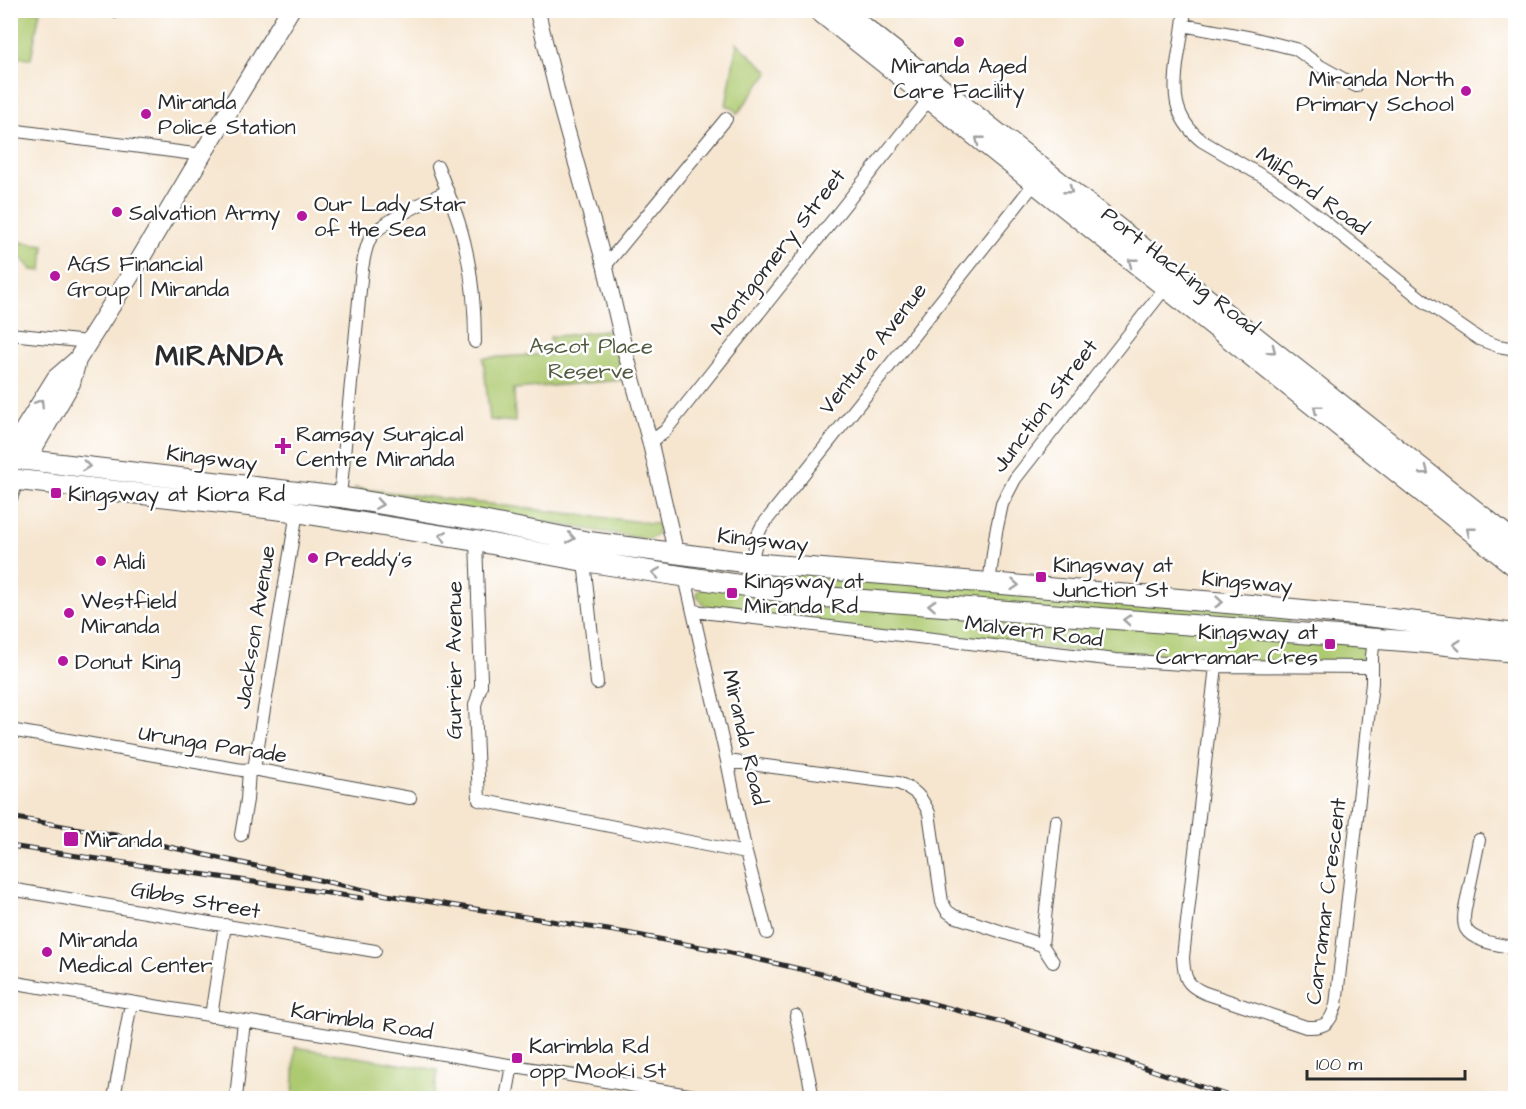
<svg xmlns="http://www.w3.org/2000/svg" width="1526" height="1109" viewBox="0 0 1526 1109" font-family="'Architects Daughter',sans-serif">
<rect width="100%" height="100%" fill="#fff"/>
<filter id="ink" filterUnits="userSpaceOnUse"><feTurbulence type="fractalNoise" baseFrequency=".0167" numOctaves="2"/><feDisplacementMap in="SourceGraphic" scale="12" xChannelSelector="R" yChannelSelector="G"/><feConvolveMatrix kernelMatrix="1 2 1 2 8 2 1 2 1" color-interpolation-filters="sRGB"/></filter>
<filter id="wash" filterUnits="userSpaceOnUse"><feTurbulence type="fractalNoise" baseFrequency=".008" numOctaves="4" result="noise"/><feDisplacementMap in="SourceGraphic" scale="24" xChannelSelector="R" yChannelSelector="G"/><feGaussianBlur stdDeviation="1.35" result="paint"/><feColorMatrix in="noise" values="0 0 0 0 0 0 0 0 0 0 0 0 0 0 0 0 0 1.4 0 .05"/><feComposite in="paint" operator="in"/></filter>
<g filter="url(#wash)">
<rect width="100%" height="100%" fill="#f6e6d0"/>
<path fill="#aeca71" stroke="#6c7a4e" stroke-width="1.5" d="M10 11H40L31 59 11 56Z
M737 43 769 72 737 114 734 108 726 105Z
M11 241 44 245 42 271 32 270 11 247Z
M612 330 622 380 514 389 515 422 490 420 483 358 551 354 550 337Z
M354 488 658 524C660 533 655 539 646 539L384 496 360 491Z
M779 565 1289 615 1288 632 1360 645 1364 650 1365 654 1362 659 1351 667 1216 666 711 613 697 596V592L702 588 778 582Z
M295 1047 438 1070 434 1098H293Z"/>
</g>
<g filter="url(#ink)">
<g fill="none" stroke-linecap="round" stroke-linejoin="round">
<g stroke="#494744" stroke-width="14">
<path id="minor" d="M1185 10C1183 26 1181 41 1178 57 1173 91 1172 117 1202 141L1274 183 1291 195 1424 301 1479 339 1498 346 1516 349
M116 11 117 10
M1183 25 1252 38 1296 49 1320 66 1356 86
M10 130 202 155
M438 167C445 186 453 204 459 223 471 261 475 303 475 342
M605 266 726 119
M10 334 88 342
M650 442 665 431 929 99
M340 497 362 269C364 259 365 247 371 237 380 222 429 200 447 191
M476 541 481 680V686L475 705 479 800 746 853
M584 561 597 683
M751 563 758 534 762 526 1034 184
M685 577 727 761 746 853 767 933
M989 583 996 532 1002 504 1015 479 1165 288
M693 611 1116 660 1216 666 1372 667
M1216 666 1183 957C1184 978 1186 985 1205 993L1306 1027C1325 1028 1330 1024 1336 1005L1372 683V656L1374 638
M10 730 242 770 253 769 410 798
M727 761 898 783C915 790 921 796 929 813L942 902 947 911 954 916 1042 945
M253 769 255 763 297 512
M241 835 247 800 249 770
M1479 840 1465 909C1464 915 1463 923 1466 929 1473 942 1502 945 1516 948
M10 889 375 951
M1053 962 1042 945 1056 821
M10 982 707 1098
M211 1016 225 925
M796 1016 813 1098
M114 1098 131 1003
M236 1098 244 1021
M506 1098 512 1065"/>
</g>
<g stroke="#494744" stroke-width="17">
<path id="tertiary" d="M537 10 562 112 605 266 625 351 650 442 676 553
M10 497 16 480"/>
</g>
<g stroke="#494744" stroke-width="20">
<path id="secondary" d="M10 452 56 378 77 360 133 271 202 155 290 10
M27 459 71 383 77 360"/>
</g>
<g stroke="#494744" stroke-width="22">
<path id="primary" d="M818 10 1516 567
M842 10 1516 543
M10 458 340 497 477 520 589 542 751 563 1251 605 1375 617 1516 634
M10 479 283 510 476 541 584 561 811 596 1417 642 1516 652"/>
</g>
<use href="#minor" stroke="#fff" stroke-width="12"/>
<use href="#tertiary" stroke="#fff" stroke-width="15"/>
<use href="#secondary" stroke="#fff" stroke-width="18"/>
<use href="#primary" stroke="#fff" stroke-width="20"/>
<g stroke="#2b2b2b" stroke-width="5">
<path id="rail" d="M10 817 115 835 387 895 627 933 722 951 817 973 1005 1023 1095 1051 1235 1098
M10 846 362 898"/>
</g>
<use href="#rail" stroke="#fff" stroke-width="3" stroke-dasharray="9" stroke-linecap="butt"/>
</g>
<defs><path id="oneway-chevron" d="M-2-3.5L2.5 0L-2 3.5" fill="none" stroke-width="1.6" stroke-linecap="round" stroke-linejoin="round" transform="scale(1.5)"/></defs>
<g stroke="#a0a0a0">
<use href="#oneway-chevron" transform="translate(979 140) rotate(-141)"/>
<use href="#oneway-chevron" transform="translate(1069 190) rotate(38)"/>
<use href="#oneway-chevron" transform="translate(1132 262) rotate(-142)"/>
<use href="#oneway-chevron" transform="translate(1272 350) rotate(38)"/>
<use href="#oneway-chevron" transform="translate(40 403) rotate(-58)"/>
<use href="#oneway-chevron" transform="translate(1317 409) rotate(-141)"/>
<use href="#oneway-chevron" transform="translate(86 466) rotate(7)"/>
<use href="#oneway-chevron" transform="translate(1425 471) rotate(38)"/>
<use href="#oneway-chevron" transform="translate(379 504) rotate(9)"/>
<use href="#oneway-chevron" transform="translate(1470 531) rotate(-141)"/>
<use href="#oneway-chevron" transform="translate(443 536) rotate(-171)"/>
<use href="#oneway-chevron" transform="translate(571 538) rotate(11)"/>
<use href="#oneway-chevron" transform="translate(656 573) rotate(-171)"/>
<use href="#oneway-chevron" transform="translate(1015 585) rotate(5)"/>
<use href="#oneway-chevron" transform="translate(1219 602) rotate(5)"/>
<use href="#oneway-chevron" transform="translate(932 605) rotate(-176)"/>
<use href="#oneway-chevron" transform="translate(1127 620) rotate(-176)"/>
<use href="#oneway-chevron" transform="translate(1457 645) rotate(-174)"/>
</g>
</g>
<g fill="#b5179e" stroke="#fff" stroke-width="2">
<circle cx="959" cy="42" r="6"/>
<circle cx="1466" cy="91" r="6"/>
<circle cx="146" cy="114" r="6"/>
<circle cx="117" cy="212" r="6"/>
<circle cx="302" cy="216" r="6"/>
<circle cx="55" cy="276" r="6"/>
<path d="M280 437h6v6h6v6h-6v6h-6v-6h-6v-6h6z"/>
<rect x="50" y="487" width="12" height="12" rx="3"/>
<circle cx="313" cy="558" r="6"/>
<circle cx="101" cy="561" r="6"/>
<rect x="1035" y="571" width="12" height="12" rx="3"/>
<rect x="726" y="587" width="12" height="12" rx="3"/>
<circle cx="69" cy="613" r="6"/>
<rect x="1324" y="638" width="12" height="12" rx="3"/>
<circle cx="63" cy="661" r="6"/>
<rect x="63" y="831" width="16" height="16" rx="3"/>
<circle cx="47" cy="952" r="6"/>
<rect x="511" y="1052" width="12" height="12" rx="3"/>
</g>
<g text-anchor="middle" stroke-width="5" stroke-linejoin="round" paint-order="stroke">
<g font-size="22" fill="#2b2b2b" stroke="#fff" text-anchor="start">
<text x="959" y="73" text-anchor="middle">Miranda Aged<tspan x="959" dy="25">Care Facility</tspan></text>
<text x="1454" y="86" text-anchor="end">Miranda North<tspan x="1454" dy="25">Primary School</tspan></text>
<text x="158" y="109">Miranda<tspan x="158" dy="25">Police Station</tspan></text>
<text x="314" y="211">Our Lady Star<tspan x="314" dy="25">of the Sea</tspan></text>
<text x="129" y="220">Salvation Army</text>
<text x="67" y="271">AGS Financial<tspan x="67" dy="25">Group | Miranda</tspan></text>
<text x="296" y="441">Ramsay Surgical<tspan x="296" dy="25">Centre Miranda</tspan></text>
<text x="68" y="501">Kingsway at Kiora Rd</text>
<text x="325" y="566">Preddy's</text>
<text x="113" y="569">Aldi</text>
<text x="1053" y="572">Kingsway at<tspan x="1053" dy="25">Junction St</tspan></text>
<text x="744" y="588">Kingsway at<tspan x="744" dy="25">Miranda Rd</tspan></text>
<text x="81" y="608">Westfield<tspan x="81" dy="25">Miranda</tspan></text>
<text x="1318" y="639" text-anchor="end">Kingsway at<tspan x="1318" dy="25">Carramar Cres</tspan></text>
<text x="75" y="669">Donut King</text>
<text x="84" y="847">Miranda</text>
<text x="59" y="947">Miranda<tspan x="59" dy="25">Medical Center</tspan></text>
<text x="529" y="1053">Karimbla Rd<tspan x="529" dy="25">opp Mooki St</tspan></text>
</g>
<g font-size="22" fill="#2b2b2b" stroke="#fff">
<text transform="translate(1313 190) rotate(36)" y="8">Milford Road</text>
<text transform="translate(777 251) rotate(-52)" y="8">Montgomery Street</text>
<text transform="translate(1181 270) rotate(38)" y="8">Port Hacking Road</text>
<text transform="translate(872 348) rotate(-52)" y="8">Ventura Avenue</text>
<text transform="translate(1044 405) rotate(-53)" y="8">Junction Street</text>
<text transform="translate(212 457) rotate(7)" y="8">Kingsway</text>
<text transform="translate(763 539) rotate(6)" y="8">Kingsway</text>
<text transform="translate(1247 581) rotate(5)" y="8">Kingsway</text>
<text transform="translate(254 627) rotate(-81)" y="8">Jackson Avenue</text>
<text transform="translate(1034 630) rotate(7)" y="8">Malvern Road</text>
<text transform="translate(453 660) rotate(-90)" y="8">Gurrier Avenue</text>
<text transform="translate(746 737) rotate(77)" y="8">Miranda Road</text>
<text transform="translate(213 743) rotate(9)" y="8">Urunga Parade</text>
<text transform="translate(196 899) rotate(10)" y="8">Gibbs Street</text>
<text transform="translate(1325 901) rotate(-83)" y="8">Carramar Crescent</text>
<text transform="translate(362 1020) rotate(9)" y="8">Karimbla Road</text>
</g>
<g font-size="22" fill="#525b40" stroke="#fff">
<text x="591" y="353">Ascot Place<tspan x="591" dy="25">Reserve</tspan></text>
</g>
<g font-size="28" font-weight="bold" letter-spacing="1.5" fill="#2b2b2b" stroke="#fff">
<text x="220" y="365">MIRANDA</text>
</g>
</g>
<rect width="1526" height="1109" fill="none" stroke="#fff" stroke-width="36"/>
<path d="M1307 1070v9h158v-9" fill="none" stroke="#2b2b2b" stroke-width="3"/>
<text x="1316" y="1070" font-size="18" fill="#2b2b2b" stroke="#ffffff" stroke-width="4.5" paint-order="stroke">100 m</text>
</svg>
